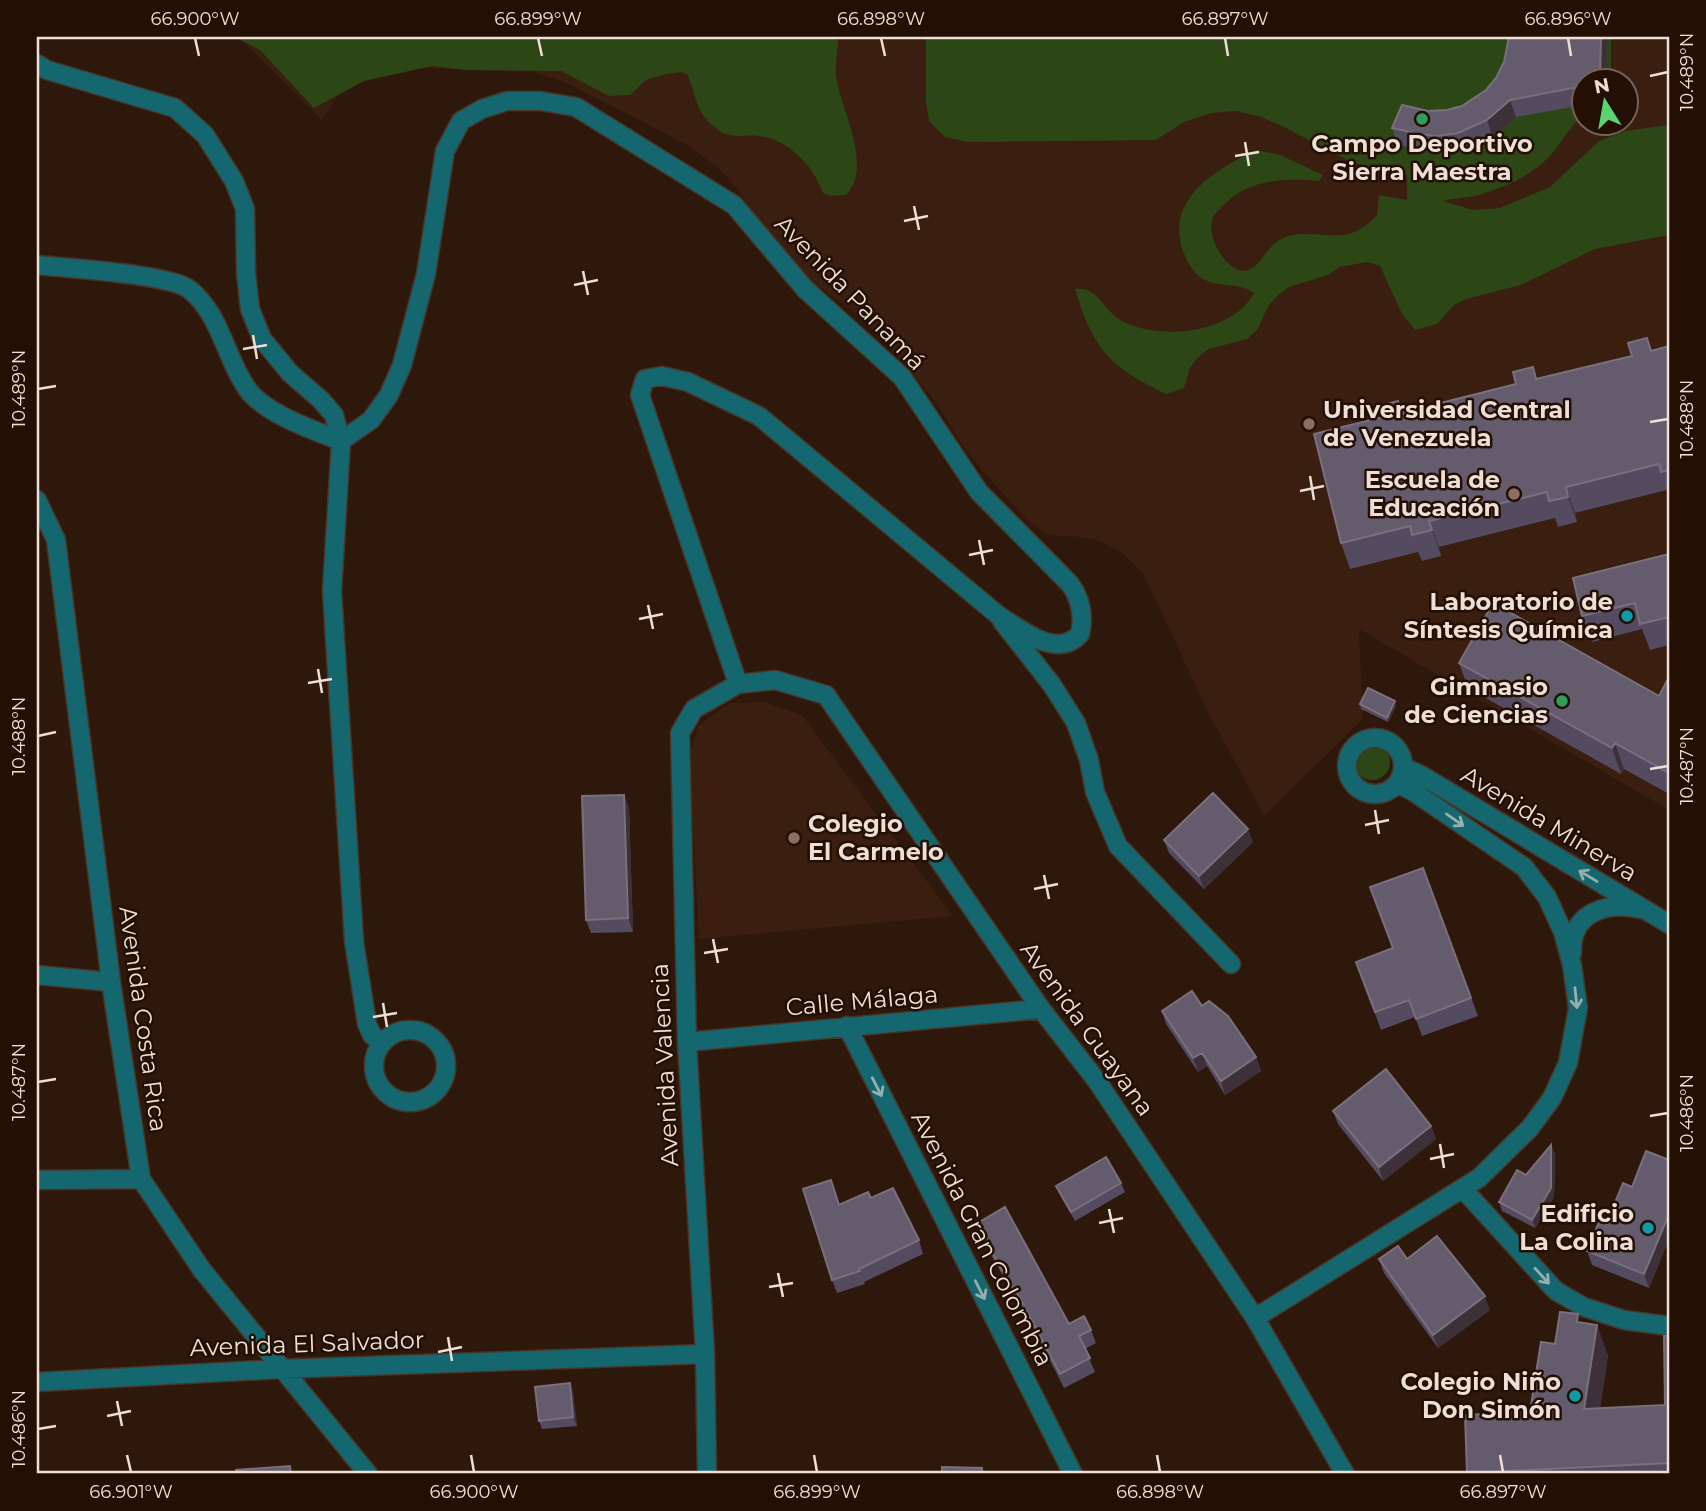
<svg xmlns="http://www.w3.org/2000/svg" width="1706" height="1511" viewBox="0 0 1706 1511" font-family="Montserrat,sans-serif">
<rect width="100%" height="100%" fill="#2e180c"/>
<path fill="#3a1e0f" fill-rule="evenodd" d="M239 37H1669V810L1359 629 1363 719 1264 816 1207 710 1143 573 1122 553 1103 542 1081 537 1048 535 1027 520 980 468 961 444 938 405 900 359 856 313 798 272 753 214 736 187 718 168 689 146 565 82 532 72 356 66 322 120ZM1584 80H1626V122H1584Z
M764 702 802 715 953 916 699 939 689 759 698 726 730 703Z"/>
<path fill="#2c4616" d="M235 37H838C838 49 835 63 836 75 840 109 874 166 846 195L830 196 823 193C814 166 787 138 758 136 743 134 730 140 717 129 694 112 698 98 687 74L681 72 666 74 646 80 630 95 609 96 561 71 466 70 432 66 364 81 314 108 260 50Z
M926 37H1611V80H1584L1583 116C1568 127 1561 145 1548 158 1529 177 1501 189 1475 196 1465 198 1453 198 1443 201L1473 210 1500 208 1550 187 1599 141 1625 131 1669 125V235L1595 249 1521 285 1466 299 1454 305 1437 324 1415 330 1402 314 1380 266 1367 262 1340 267 1328 275 1289 287 1278 295 1269 305 1257 330 1247 339 1209 349 1198 357 1190 368 1184 388 1166 394C1110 367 1093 349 1075 289 1099 286 1103 311 1122 321 1160 341 1232 334 1254 293 1240 282 1219 288 1203 279 1192 272 1186 260 1182 248 1166 197 1219 168 1256 150L1280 155 1323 175 1319 181C1285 178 1245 179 1221 208 1217 212 1213 215 1212 221 1207 238 1228 276 1248 270 1264 265 1267 239 1293 235 1328 230 1346 248 1377 215L1379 195 1407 200V175L1383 171 1351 162 1282 126 1258 116 1236 111 1212 113 1184 122 1156 140 966 142 945 137 929 121 926 103Z
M1354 762a18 18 0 1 1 36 0a18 18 0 1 1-36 0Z"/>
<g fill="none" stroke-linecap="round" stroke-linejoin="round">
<g stroke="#493428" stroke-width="21">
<path id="street" d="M37 64 47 70 175 108 205 135 234 181 245 209 246 273 250 309 262 339 290 373 321 400 334 415 341 441 371 420 389 395 402 365 426 274 445 151 461 121 482 109 507 101H541L576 107 734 205 805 289 902 377 979 492 1070 584C1081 599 1084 616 1080 634 1057 660 1020 629 998 615L759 416 688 382 662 376 645 379 640 395 738 684
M37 265C67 268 168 274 189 289 221 314 226 360 248 390 266 414 313 430 341 441L332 591 354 941 367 1024 372 1035 382 1043
M37 500 56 540 111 982 141 1179 202 1270 368 1474
M1002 621 1052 685 1076 723 1089 760 1095 792 1118 846 1231 964
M1347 766a28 28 0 1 1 56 0a28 28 0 1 1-56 0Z
M1403 767 1421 775 1669 924
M1572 953C1570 913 1606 901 1640 909
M37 975 111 982
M847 1026 1073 1474
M374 1066a36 36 0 1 1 72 0a36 36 0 1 1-72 0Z
M687 1042 1041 1009
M37 1180 141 1179
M1463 1189 1556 1291 1584 1307 1624 1320 1669 1326
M1255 1318 1479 1178 1530 1128 1552 1098 1568 1063 1578 1008 1572 965 1563 932 1547 897 1524 867 1414 792 1397 783
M37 1382 280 1369 705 1354
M707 1474 705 1354 687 1042 680 733 694 709 738 684 775 680 826 695 1041 1009 1097 1081 1255 1318 1345 1474"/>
</g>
<use href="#street" stroke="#14676e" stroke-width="18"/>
</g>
<path fill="#544b60" d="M1509 37H1608L1607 80H1584V105L1516 117 1493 138 1464 150 1443 153 1425 151 1398 145 1392 128 1428 111 1447 110 1462 106 1486 90 1496 78 1504 62Z
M1647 338 1652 351 1669 346V496L1667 490 1575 513 1577 522 1558 527 1555 518 1439 547 1441 556 1422 561 1418 552 1350 569 1341 543 1383 417 1398 401 1402 413 1632 356Z
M1669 554V645L1650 650 1642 629 1592 642 1582 616Z
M1459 663 1659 696 1669 677V794L1624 769 1621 774 1468 688Z
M1360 704 1396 706 1388 722 1361 709Z
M629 808 633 932 591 933 586 920Z
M1164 840 1253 842 1204 889 1169 853Z
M1423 868 1478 1016 1422 1036 1415 1017 1381 1030 1356 962 1393 948Z
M1202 1006 1256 1057 1261 1071 1225 1095 1207 1066 1198 1072 1166 1024 1162 1011Z
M1333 1111 1431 1126 1436 1139 1383 1181 1338 1124Z
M1551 1145 1555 1154 1554 1197 1535 1228 1502 1211 1499 1202 1526 1175Z
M1669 1160V1239L1649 1288 1592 1265 1587 1251 1632 1187Z
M1121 1183 1125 1192 1075 1221 1060 1195 1056 1186Z
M871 1198 919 1240 923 1254 864 1282 865 1284 837 1293 832 1280 840 1205Z
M976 1224 1069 1324 1091 1330 1096 1343 1085 1349 1095 1372 1064 1388 1019 1300 1017 1301 981 1237Z
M1379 1259H1407L1490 1310 1438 1348 1384 1273Z
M1581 1322 1608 1355 1600 1408 1665 1405 1669 1336V1474H1468L1465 1415 1530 1412 1555 1344Z
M573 1392 577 1426 542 1429 539 1421Z"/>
<path fill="#3e3039" d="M1601 37H1608L1607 80H1600Z
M1510 100 1516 117 1493 138 1487 120Z
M1566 487 1575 513 1577 522 1568 497Z
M1429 521 1439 547 1441 556 1432 530Z
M1395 701 1396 706 1388 722 1387 718Z
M1615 743 1624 769 1621 774 1612 748Z
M624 795 629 808 633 932 628 918Z
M1248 829 1253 842 1204 889 1199 876Z
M1202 1053 1207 1066 1198 1072 1193 1058Z
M1256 1057 1261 1071 1225 1095 1221 1081Z
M1431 1126 1436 1139 1383 1181 1379 1167Z
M1551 1145 1555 1154 1554 1197 1535 1228 1532 1220Z
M1669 1214V1239L1649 1288 1644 1274Z
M1485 1296 1490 1310 1438 1348 1433 1335Z
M1597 1325 1608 1355 1595 1439 1584 1409Z
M570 1383 573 1392 577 1426 573 1417Z"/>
<path fill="#645b6d" stroke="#7a6f7d" stroke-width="2" d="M1509 37H1601L1600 80H1584V86L1510 100 1487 120 1458 133 1437 136 1419 134 1392 128 1402 105 1428 111 1447 110 1462 106 1486 90 1496 78 1504 62Z
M1647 338 1651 351 1669 346V470L1661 472 1659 464 1566 487 1568 497 1549 501 1547 492 1429 521 1432 530 1412 535 1410 526 1341 543 1314 434 1383 417 1380 406 1398 401 1401 413 1516 384 1513 372 1533 367 1536 379 1632 356 1628 343Z
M1669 554V617L1640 624 1635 603 1582 616 1573 578Z
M1493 603 1659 696 1669 677V773L1615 743 1612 748 1459 663Z
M1368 688 1395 701 1387 718 1360 704Z
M1213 793 1248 829 1199 876 1164 840Z
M624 795 628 918 586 920 582 796Z
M1423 868 1471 998 1416 1019 1409 1000 1375 1012 1356 962 1393 948 1370 887Z
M1192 991 1202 1006 1209 1001 1228 1016 1256 1057 1221 1081 1202 1053 1193 1058 1162 1011Z
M1386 1069 1431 1126 1379 1167 1333 1111Z
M1551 1145V1188L1532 1220 1499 1202 1517 1170 1526 1175Z
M1646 1151 1669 1160V1214L1644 1274 1587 1251 1599 1222 1606 1225 1623 1183 1632 1187Z
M1106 1157 1121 1183 1071 1212 1056 1186Z
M831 1180 839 1205 868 1192 871 1198 893 1188 919 1240 859 1269 860 1271 832 1280 803 1189Z
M1005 1207 1069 1324 1084 1316 1091 1330 1079 1336 1090 1358 1060 1374 1014 1287 1012 1288 976 1224Z
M1437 1236 1485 1296 1433 1335 1379 1259 1398 1246 1407 1259Z
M1560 1312 1578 1314 1577 1322 1597 1325 1584 1409 1665 1405 1664 1336H1669V1463L1467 1473 1465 1415 1530 1412 1541 1342 1555 1344Z
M570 1383 573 1417 539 1421 535 1387Z
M290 1466 291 1474H237L236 1470Z
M942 1467 982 1468V1474H942Z"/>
<defs><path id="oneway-shaft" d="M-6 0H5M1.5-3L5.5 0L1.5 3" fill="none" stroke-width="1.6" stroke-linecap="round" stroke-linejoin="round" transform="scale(1.75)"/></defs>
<g stroke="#96aeac">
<use href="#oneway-shaft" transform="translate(1455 820) rotate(35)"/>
<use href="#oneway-shaft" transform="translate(1588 876) rotate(-149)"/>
<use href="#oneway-shaft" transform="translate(1576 998) rotate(84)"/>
<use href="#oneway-shaft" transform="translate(877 1087) rotate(63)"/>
<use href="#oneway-shaft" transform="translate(1542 1276) rotate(48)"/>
<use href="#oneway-shaft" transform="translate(980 1290) rotate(63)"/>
</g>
<path fill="none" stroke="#edded6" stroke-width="2.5" d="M195 38 199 56M538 38 542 56M881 38 885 56M1225 38 1228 56M1568 38 1571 56M1650 76 1668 72M1245 142 1249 166M1235 156 1259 152M914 206 919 230M904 221 928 216M583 271 588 295M574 285 598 280M253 335 257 359M243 349 267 345M38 389 56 386M1650 422 1668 419M1310 476 1314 500M1300 491 1324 486M979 540 984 565M969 555 993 550M648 605 653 629M639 619 663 614M318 669 322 693M308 683 332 679M38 736 56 732M1650 769 1668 766M1375 810 1379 834M1365 825 1389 820M1044 875 1049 899M1034 889 1058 884M713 939 718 963M704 953 728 949M383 1003 387 1027M373 1017 397 1013M38 1082 56 1079M1650 1116 1668 1113M1440 1144 1444 1168M1430 1159 1454 1154M1109 1209 1114 1233M1099 1223 1123 1218M778 1273 783 1297M769 1287 793 1283M448 1337 452 1361M438 1352 462 1347M117 1401 122 1426M107 1416 131 1411M38 1429 56 1426M127 1455 131 1472M471 1455 474 1472M814 1455 817 1472M1157 1455 1160 1472M1500 1455 1503 1472"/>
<g fill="#2e9e5b" stroke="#240f04" stroke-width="2.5">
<circle cx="1422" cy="119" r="7"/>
<circle cx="1562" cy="701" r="7"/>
</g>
<g fill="#8d6e63" stroke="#240f04" stroke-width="2.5">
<circle cx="1309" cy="424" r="7"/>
<circle cx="1514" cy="494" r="7"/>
<circle cx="794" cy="838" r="7"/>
</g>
<g fill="#0f9aa8" stroke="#240f04" stroke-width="2.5">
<circle cx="1627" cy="616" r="7"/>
<circle cx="1648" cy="1228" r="7"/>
<circle cx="1575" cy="1396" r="7"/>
</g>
<g text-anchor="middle" stroke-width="5" stroke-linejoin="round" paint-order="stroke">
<g font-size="24" font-weight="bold" fill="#edded6" stroke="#240f04" text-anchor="end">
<text x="1422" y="152" text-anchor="middle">Campo Deportivo<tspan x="1422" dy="28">Sierra Maestra</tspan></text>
<text x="1323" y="418" text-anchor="start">Universidad Central<tspan x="1323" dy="28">de Venezuela</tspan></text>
<text x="1500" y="488">Escuela de<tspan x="1500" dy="28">Educación</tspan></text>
<text x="1613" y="610">Laboratorio de<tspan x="1613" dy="28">Síntesis Química</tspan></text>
<text x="1548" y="695">Gimnasio<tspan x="1548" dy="28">de Ciencias</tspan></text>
<text x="808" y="832" text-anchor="start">Colegio<tspan x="808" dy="28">El Carmelo</tspan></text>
<text x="1634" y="1222">Edificio<tspan x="1634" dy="28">La Colina</tspan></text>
<text x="1561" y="1390">Colegio Niño<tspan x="1561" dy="28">Don Simón</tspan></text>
</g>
<g font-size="24" fill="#edded6" stroke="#240f04">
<text transform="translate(850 293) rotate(46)" y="8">Avenida Panamá</text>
<text transform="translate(1549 824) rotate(31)" y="8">Avenida Minerva</text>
<text transform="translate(862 1001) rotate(-5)" y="8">Calle Málaga</text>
<text transform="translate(143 1019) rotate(82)" y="8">Avenida Costa Rica</text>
<text transform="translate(1087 1029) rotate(54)" y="8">Avenida Guayana</text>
<text transform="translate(665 1065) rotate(-93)" y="8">Avenida Valencia</text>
<text transform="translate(982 1239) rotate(63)" y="8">Avenida Gran Colombia</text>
<text transform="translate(307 1344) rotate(-2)" y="8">Avenida El Salvador</text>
</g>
</g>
<rect width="1706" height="1511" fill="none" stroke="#240f04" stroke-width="77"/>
<g transform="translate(1605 102) rotate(349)"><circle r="33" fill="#240f04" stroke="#746258" stroke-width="2"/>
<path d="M0-5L12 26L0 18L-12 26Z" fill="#5ad56e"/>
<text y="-10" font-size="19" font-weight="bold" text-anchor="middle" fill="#edded6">N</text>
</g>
<rect x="38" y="38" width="1630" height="1434" fill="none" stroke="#edded6" stroke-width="2.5"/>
<g font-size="18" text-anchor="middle" fill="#edded6">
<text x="195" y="25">66.900°W</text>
<text x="538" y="25">66.899°W</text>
<text x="881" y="25">66.898°W</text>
<text x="1225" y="25">66.897°W</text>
<text x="1568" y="25">66.896°W</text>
<text transform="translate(1687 72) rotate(-90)" y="6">10.489°N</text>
<text transform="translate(19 389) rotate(-90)" y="6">10.489°N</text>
<text transform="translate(1687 419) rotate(-90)" y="6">10.488°N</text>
<text transform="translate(19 736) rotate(-90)" y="6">10.488°N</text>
<text transform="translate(1687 766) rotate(-90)" y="6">10.487°N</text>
<text transform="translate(19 1082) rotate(-90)" y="6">10.487°N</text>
<text transform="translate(1687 1113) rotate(-90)" y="6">10.486°N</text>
<text transform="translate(19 1429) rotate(-90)" y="6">10.486°N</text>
<text x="131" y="1498">66.901°W</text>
<text x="474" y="1498">66.900°W</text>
<text x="817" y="1498">66.899°W</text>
<text x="1160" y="1498">66.898°W</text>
<text x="1503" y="1498">66.897°W</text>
</g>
</svg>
